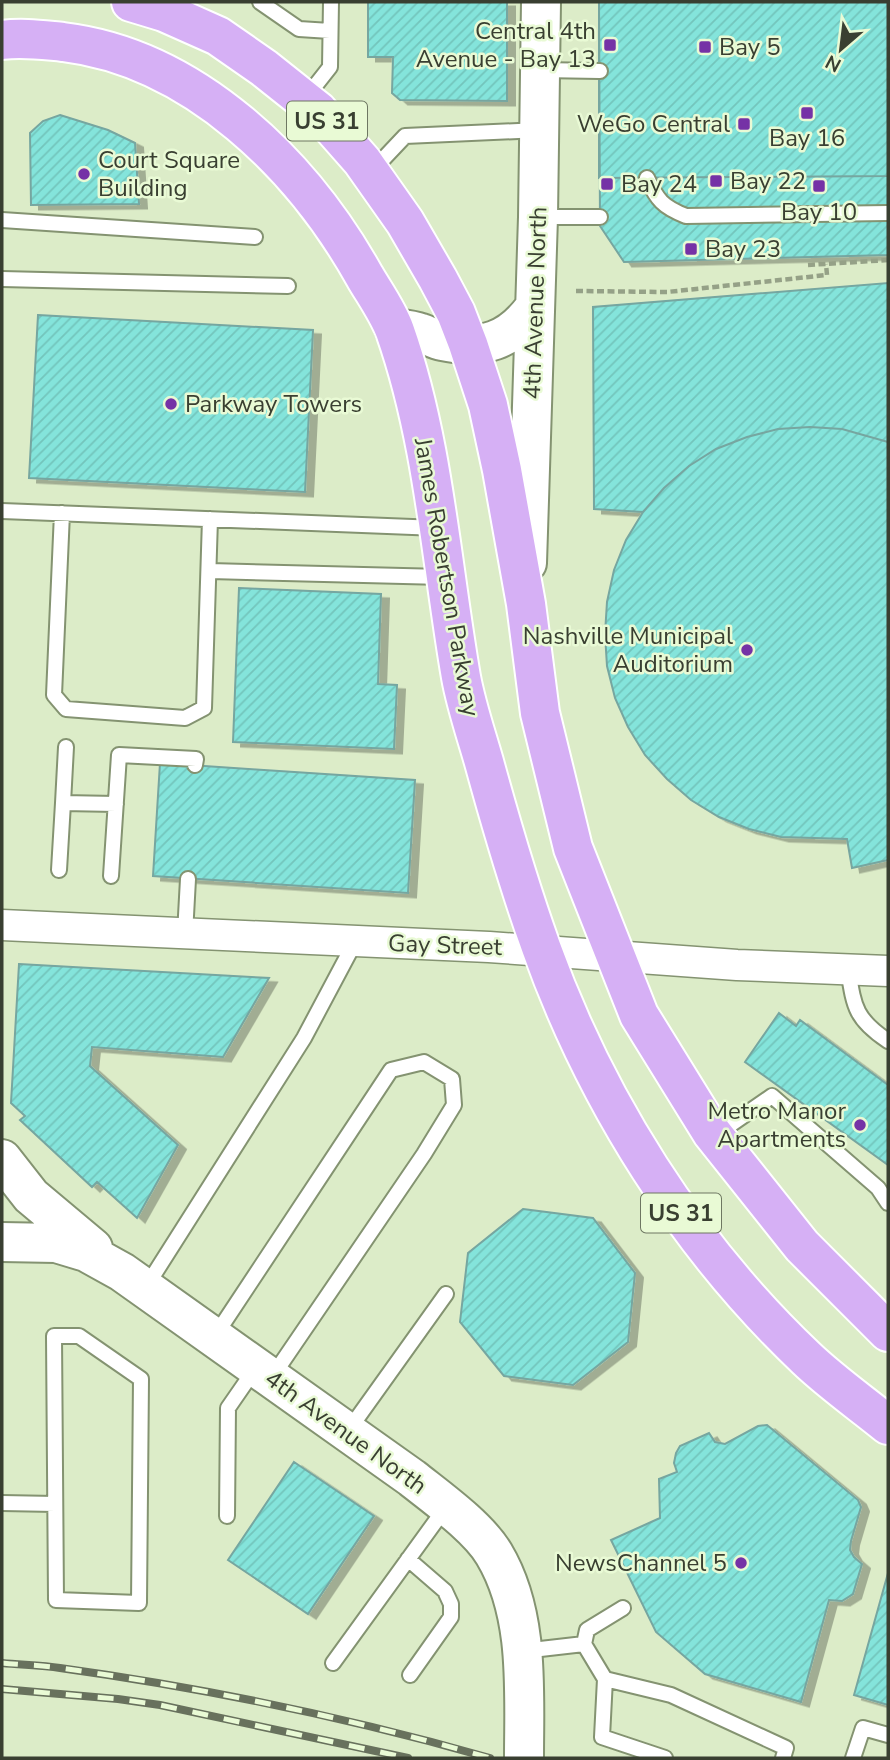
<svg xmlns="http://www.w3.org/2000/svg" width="890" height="1760" viewBox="0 0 890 1760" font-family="'Nunito Sans',sans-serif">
<defs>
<pattern id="building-hatch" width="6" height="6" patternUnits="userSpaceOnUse" patternTransform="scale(1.75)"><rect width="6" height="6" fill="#84e4db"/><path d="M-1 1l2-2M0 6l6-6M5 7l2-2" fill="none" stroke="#73c5bc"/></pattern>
<filter id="shadow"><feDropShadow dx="8" dy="4.5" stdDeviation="0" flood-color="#0004"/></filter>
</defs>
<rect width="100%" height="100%" fill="#dcecc8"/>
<path fill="url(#building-hatch)" stroke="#76a6a0" stroke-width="2" filter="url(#shadow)" d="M368 2H507V101L400 100 392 93 393 57H368Z
M599 2H888V176L599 178Z
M599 2H888V255L624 262 600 226Z
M60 115 108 130 135 143 139 204 31 205 30 133 43 121Z
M888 283V442L842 429 810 427 778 429 747 437 716 449 689 466 664 488 643 512 594 509 593 307Z
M38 315 313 330 305 492 29 478Z
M810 427 842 429 888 442V860L852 868 847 839 781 837 749 829 719 817 691 800 667 779 645 755 628 727 615 698 607 666 605 634 607 602 614 570 626 540 643 512 664 488 689 466 716 449 747 437 778 429Z
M239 588 381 594 378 684 397 685 394 749 233 742Z
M160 763 415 780 408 893 153 876Z
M19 964 269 978 223 1057 92 1047 90 1066 178 1145 137 1218 97 1182 92 1187 20 1120 25 1116 11 1103Z
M779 1013 796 1026 800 1020 888 1085V1165L745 1062Z
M523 1209 593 1218 635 1273 628 1342 573 1385 504 1376 460 1322 468 1253Z
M767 1425 858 1500 861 1507 851 1541 850 1550 854 1557 862 1564 853 1594 842 1601 829 1600 801 1702 705 1674 656 1632 611 1540 660 1518 659 1479 677 1472 674 1463 676 1453 680 1446 709 1433 715 1442 725 1444 758 1426Z
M294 1462 374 1516 308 1614 228 1560Z
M888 1573V1705L854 1695Z"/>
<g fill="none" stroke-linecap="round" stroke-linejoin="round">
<g stroke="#849371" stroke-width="18">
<path id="lane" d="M260 2 299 29 330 31
M541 70 600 71
M304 100 330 67 331 2
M371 172 405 136 539 130
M647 178C657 200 663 207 686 216L888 213
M540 217H600
M2 220 255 237
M2 279 288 286
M2 511 438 528
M62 513 54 695 66 709 185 718 204 708 210 519
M210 571 443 577
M66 747 63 803 116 804
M59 870 63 803
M111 876 119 755 196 759 195 765
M185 934 188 879
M848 969C854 1007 855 1019 888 1041
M717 1134 772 1096 878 1188 888 1203
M146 1287 304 1038 355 942
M54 1336H79L141 1379 139 1603 56 1600Z
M215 1336 391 1070 424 1062 452 1079 454 1105 424 1154 272 1377
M348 1431 446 1294
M2 1503 55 1504
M227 1516 228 1408 255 1369
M408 1559 445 1591 451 1604V1617L410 1675
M584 1644 587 1630 623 1608
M523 1651 584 1644 605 1679 602 1737 665 1758
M333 1663 446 1507
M605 1679 671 1695 786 1748 783 1758
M853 1758 863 1728 888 1735"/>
</g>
<g stroke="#849371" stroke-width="33">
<path id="street" d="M2 925 489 947 737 965 888 971"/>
</g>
<g stroke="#849371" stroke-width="42">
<path id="secondary" d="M394 328C403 329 413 330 421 333 428 335 435 340 442 341 483 350 510 341 534 308
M527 563 538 217 541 2
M2 1159 31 1196 93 1248
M2 1242 56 1243 86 1252 122 1272 412 1478C437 1498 478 1527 494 1554 530 1614 524 1691 524 1758"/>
</g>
<g stroke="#fff" stroke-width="42">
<path id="primary" d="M131 2 164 12 218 36 264 68 318 111 362 161 405 222 438 279 456 313 468 344 488 405 502 470 526 604 540 713 573 848 639 1015 712 1133 802 1246 888 1332
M2 40C23 37 42 40 63 42 195 58 303 166 365 277 375 294 388 312 395 331 434 442 441 562 461 677 466 705 476 734 484 762 501 824 519 886 541 947 596 1101 688 1246 806 1358 831 1382 861 1403 888 1425"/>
</g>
<path stroke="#95a187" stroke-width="4.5" stroke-dasharray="7 3.5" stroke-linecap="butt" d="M808 265 888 260
M576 291 667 292 827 275 826 264"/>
<use href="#lane" stroke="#fff" stroke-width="14"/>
<use href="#street" stroke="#fff" stroke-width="30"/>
<use href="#secondary" stroke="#fff" stroke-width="38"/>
<use href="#primary" stroke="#d6b0f5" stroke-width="38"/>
<g stroke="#68715d" stroke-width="8">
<path id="rail" d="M2 1663C21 1665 41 1665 60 1668 205 1688 350 1718 490 1758
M2 1689 118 1699 160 1705 408 1758"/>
</g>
<use href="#rail" stroke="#e9fad5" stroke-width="5" stroke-dasharray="16" stroke-linecap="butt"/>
</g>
<g fill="#7532a6" stroke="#e9fad5" stroke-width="2.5">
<rect x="603" y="38" width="14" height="14" rx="3.5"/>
<rect x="698" y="40" width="14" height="14" rx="3.5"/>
<rect x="800" y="106" width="14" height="14" rx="3.5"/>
<rect x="737" y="117" width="14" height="14" rx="3.5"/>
<circle cx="84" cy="174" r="7"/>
<rect x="709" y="174" width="14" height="14" rx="3.5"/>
<rect x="600" y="177" width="14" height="14" rx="3.5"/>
<rect x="812" y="179" width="14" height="14" rx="3.5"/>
<rect x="684" y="242" width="14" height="14" rx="3.5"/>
<circle cx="171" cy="404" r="7"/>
<circle cx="747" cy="650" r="7"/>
<circle cx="860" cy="1125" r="7"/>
<circle cx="741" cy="1563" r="7"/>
</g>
<g text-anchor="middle" stroke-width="5" stroke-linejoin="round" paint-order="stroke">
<g fill="#e9fad5" stroke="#6e7762" stroke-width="2">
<rect x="287" y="101.5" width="80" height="39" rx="5"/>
<rect x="641" y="1193.5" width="80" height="39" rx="5"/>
</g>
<g font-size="23" font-weight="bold" fill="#393f31">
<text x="327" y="129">US 31</text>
<text x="681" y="1221">US 31</text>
</g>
<g font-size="24" fill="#393f31" stroke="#e9fad5" text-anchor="start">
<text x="596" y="39" text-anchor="end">Central 4th<tspan x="596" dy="28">Avenue - Bay 13</tspan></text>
<text x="719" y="55">Bay 5</text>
<text x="730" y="132" text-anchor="end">WeGo Central</text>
<text x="807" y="146" text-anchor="middle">Bay 16</text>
<text x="98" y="168">Court Square<tspan x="98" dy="28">Building</tspan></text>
<text x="730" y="189">Bay 22</text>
<text x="621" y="192">Bay 24</text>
<text x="819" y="220" text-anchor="middle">Bay 10</text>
<text x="705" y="257">Bay 23</text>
<text x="185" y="412">Parkway Towers</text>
<text x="733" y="644" text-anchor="end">Nashville Municipal<tspan x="733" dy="28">Auditorium</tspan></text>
<text x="846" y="1119" text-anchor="end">Metro Manor<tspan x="846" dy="28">Apartments</tspan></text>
<text x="727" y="1571" text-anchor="end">NewsChannel 5</text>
</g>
<g font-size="24" fill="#393f31" stroke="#e9fad5">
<text transform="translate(535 303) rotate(-88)" y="8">4th Avenue North</text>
<text transform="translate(447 577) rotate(80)" y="8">James Robertson Parkway</text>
<text transform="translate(445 945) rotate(2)" y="8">Gay Street</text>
<text transform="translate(346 1432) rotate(36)" y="8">4th Avenue North</text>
</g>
</g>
<rect width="890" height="1760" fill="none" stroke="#393f31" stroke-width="7"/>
<g transform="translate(841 49) rotate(208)" stroke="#e9fad5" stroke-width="5" paint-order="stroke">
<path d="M0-5L12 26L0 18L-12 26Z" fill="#393f31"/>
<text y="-10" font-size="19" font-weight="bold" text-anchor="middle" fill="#393f31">N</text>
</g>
</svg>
